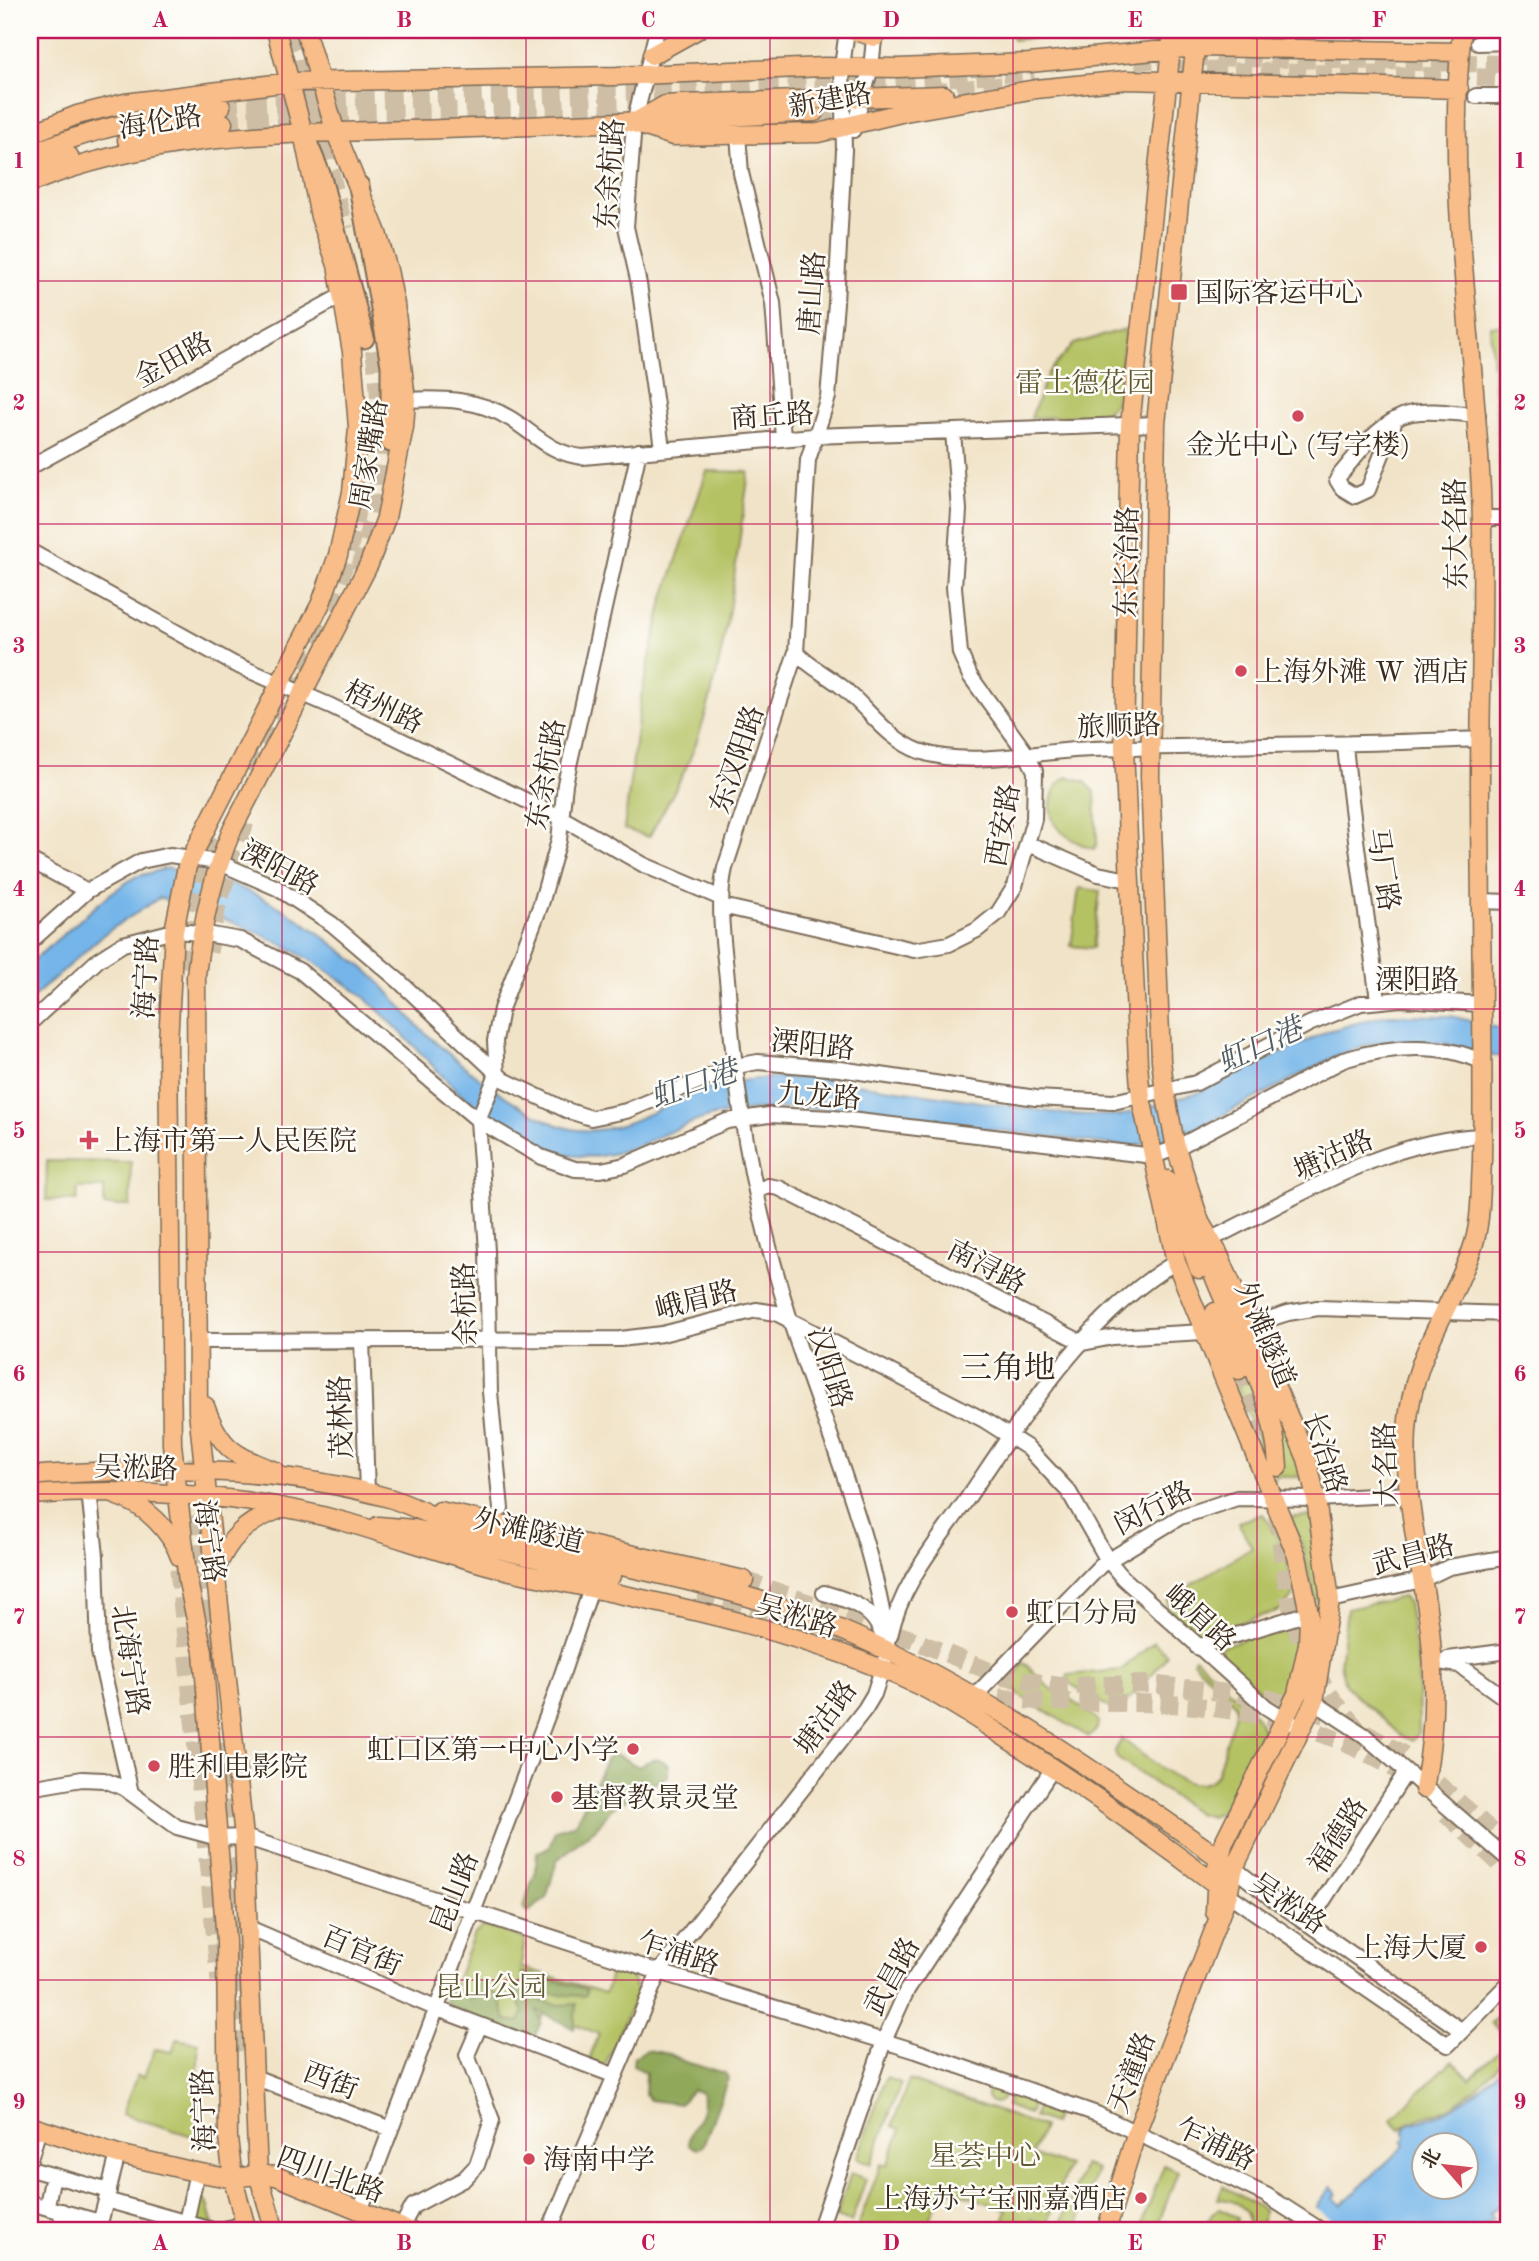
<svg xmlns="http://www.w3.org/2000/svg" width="1539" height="2261" viewBox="0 0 1539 2261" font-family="'Old Standard TT','Noto Serif SC',serif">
<rect width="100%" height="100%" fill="#fdfcf7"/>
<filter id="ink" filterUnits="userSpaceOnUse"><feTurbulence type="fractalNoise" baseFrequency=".0143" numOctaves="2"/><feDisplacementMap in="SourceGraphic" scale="14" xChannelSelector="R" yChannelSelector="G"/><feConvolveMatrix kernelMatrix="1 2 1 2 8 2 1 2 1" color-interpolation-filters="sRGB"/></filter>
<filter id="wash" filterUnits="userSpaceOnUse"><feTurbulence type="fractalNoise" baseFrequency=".00686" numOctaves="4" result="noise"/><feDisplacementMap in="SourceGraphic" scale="28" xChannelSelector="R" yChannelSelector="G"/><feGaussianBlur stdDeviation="1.57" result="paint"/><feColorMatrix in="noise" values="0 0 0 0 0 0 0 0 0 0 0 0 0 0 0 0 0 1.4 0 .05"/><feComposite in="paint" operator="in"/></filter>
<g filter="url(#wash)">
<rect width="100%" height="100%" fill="#f1e3c7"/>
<path fill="#b5c264" stroke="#787641" stroke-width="2" d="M1011 30H1113L1013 40Z
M1507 325 1509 687H1504V529L1490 326Z
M1126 329 1116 403 1102 415 1031 418 1048 373 1074 344Z
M707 471 749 472C735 565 726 673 689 761 678 787 662 812 649 837L624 829 641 697 663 600Z
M1068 777 1084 781 1095 792 1097 844 1094 849C1083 847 1063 835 1056 826 1046 813 1051 782 1068 777Z
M1079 888 1100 891 1093 948 1071 946Z
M47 1161 131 1162 130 1206H104V1188H78L77 1201 46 1200Z
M1239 1360 1276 1409 1305 1474 1303 1477H1274L1242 1401 1234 1371Z
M1263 1514C1277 1529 1295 1577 1293 1597L1280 1610 1200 1635 1167 1609 1168 1599 1252 1547 1238 1522Z
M1309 1516 1313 1520 1324 1588 1321 1620 1301 1542 1291 1521 1292 1517Z
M1402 1597 1408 1603 1418 1665 1419 1733 1412 1741 1400 1735 1345 1685 1340 1664 1347 1609Z
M1290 1624 1302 1626C1300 1643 1294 1695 1279 1703L1273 1702 1221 1658 1219 1651 1222 1646Z
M1154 1642 1167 1654 1163 1662 1121 1708H1109L1066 1681 1068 1675 1121 1670Z
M1195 1657 1256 1716 1263 1731 1225 1808 1211 1817 1197 1813 1117 1758 1115 1751 1122 1739C1145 1755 1195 1805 1217 1774L1236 1710 1234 1703 1193 1661Z
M1023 1663C1033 1667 1035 1676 1043 1682 1060 1697 1083 1704 1098 1721L1097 1729 1089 1737 1017 1694 1011 1683Z
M482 1927H490L525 1939 521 1967 605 1993 613 1968 631 1974 637 1993 606 2063 601 2066 589 2060 599 2034 544 2012 533 2040 449 1999 473 1936Z
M1509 2005V2040L1491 2023Z
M177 2039 198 2043V2138L122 2114 137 2075 144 2077 155 2049 172 2052Z
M1509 2041V2055C1489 2073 1476 2091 1454 2105 1437 2116 1415 2116 1400 2129L1391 2119 1452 2061 1470 2079Z
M886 2078 901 2083 871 2164 857 2158Z
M909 2080 1043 2127 1032 2155 1068 2166 1047 2225 1032 2219 1027 2231H1000L1007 2210 949 2189 951 2183 944 2181 925 2231H856L881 2164 887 2166 901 2129 892 2126Z
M987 2095a8 8 0 1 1 16 0a8 8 0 1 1-16 0Z
M1010 2094 1033 2103 1029 2114 1006 2106Z
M1038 2105 1058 2112 1053 2124 1034 2117Z
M1084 2165 1097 2169 1076 2231H1058Z
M1164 2165 1178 2171 1157 2228 1143 2222Z
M851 2173 866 2179 851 2222 836 2217Z
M1223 2186 1264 2210 1263 2220 1257 2231H1247C1253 2211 1237 2199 1218 2199Z
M197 2194 208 2204 214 2225 190 2219Z
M1219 2209 1237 2217 1235 2231H1205L1212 2213Z"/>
<path fill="#90a85a" stroke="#66693c" stroke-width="2" d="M609 1754 617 1755 639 1767C649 1759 658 1756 668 1765V1776L612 1808 597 1827 557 1860 546 1899 528 1912 523 1907 536 1871 537 1852 549 1848 555 1830 575 1824Z
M521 1972 586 1989 587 1993 584 1996C562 1994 530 1998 521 1972Z
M523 1981 528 1984 541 2001 559 2005 576 2004 574 2029 537 2010 541 2022 532 2042 446 2005 445 1996 452 1983 468 2000 473 1998 475 1987 481 1982 500 1997 506 2020 520 2022 524 2012 513 1992Z
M646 2050 669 2054 685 2062 725 2073 728 2078 703 2146 697 2149 689 2145C688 2125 707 2119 702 2093L692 2090 680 2104 650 2100 645 2095 646 2073 633 2065 634 2057Z"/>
<path fill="#75b5e9" stroke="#587084" stroke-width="2" fill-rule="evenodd" d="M168 868C192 875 217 879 240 888 286 905 327 939 365 969 385 985 401 1008 419 1027 451 1058 534 1126 578 1130 627 1135 668 1099 713 1087 744 1078 777 1077 808 1077L1064 1114 1120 1116 1199 1092 1328 1031 1386 1015 1451 1016 1509 1031V1059L1442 1043 1412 1041 1375 1043 1338 1055 1198 1128 1131 1147 824 1108C787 1108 750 1108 713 1116 666 1127 622 1165 571 1155 555 1152 542 1145 527 1138 515 1131 500 1126 489 1118 441 1082 406 1031 359 993 295 944 235 920 159 898L104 934 30 1000V963L110 894 135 877Z
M1509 2061V2195L1489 2214 1493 2219 1477 2231H1300L1331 2187 1337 2194 1334 2198 1341 2205 1405 2145 1402 2142 1406 2137 1404 2129 1409 2124C1453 2115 1479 2091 1509 2061ZM1424 2146H1466V2188H1424Z"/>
<path fill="#f1e3c7" d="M1314 2206 1348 2231H1297Z"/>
</g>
<g filter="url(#ink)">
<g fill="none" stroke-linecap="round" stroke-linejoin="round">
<path stroke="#cdbea5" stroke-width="18" stroke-dasharray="18 9" stroke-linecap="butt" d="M1135 61 1208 57 1509 64
M1180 70 1509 78
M930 92 1006 85
M221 107C492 92 764 93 1034 71
M815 112 905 103
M223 123 374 113 653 106
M1239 1370 1263 1435 1272 1484
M1277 1515C1290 1612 1291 1655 1360 1732
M744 1580 911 1639 1004 1677 1060 1686 1149 1684 1237 1694 1271 1699 1324 1715
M698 1596 752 1611 922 1676
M972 1693C1025 1704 1076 1702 1130 1703 1225 1703 1318 1720 1399 1772
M1365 1733 1408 1757
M1417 1766 1509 1846
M1446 1814 1509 1872"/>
<path stroke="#cdbea5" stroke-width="19" stroke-dasharray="19 10" stroke-linecap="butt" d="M295 30 344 229
M360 570C381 488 389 399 367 316
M327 606C347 568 355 527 359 484
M244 768 331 619
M208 952 217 904 247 816
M177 966 198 866 215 827
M196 1457 213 1671
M179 1569 220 1981
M219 1743 245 2058"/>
<g stroke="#7b6b59" stroke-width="18">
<path id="minor" d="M657 30 634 123 626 227 639 284 662 448
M847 30 842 67 844 150 836 303 828 397 808 460 796 652 725 868C716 907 725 951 728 990 735 1102 757 1216 791 1323 825 1428 875 1540 888 1649
M1478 43 1509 42
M1476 96H1509
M853 130 871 68 875 30
M738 135 741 173 773 303 783 438
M406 400C443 398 479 399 511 419 536 435 552 454 583 457L813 436 1156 424
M1395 421 1368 490 1355 496 1342 488 1337 480 1339 476C1358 454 1381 419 1412 413 1432 409 1457 414 1478 415
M30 467 341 296
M1482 518H1509
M30 551 234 664 331 706 562 818 644 865 721 898
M796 652C808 666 827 675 842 687 868 708 887 739 919 751 969 769 1040 750 1093 749 1222 745 1351 745 1480 739
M1345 745C1353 831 1367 915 1378 1000
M1029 844 1098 874 1129 880
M30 860 87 891
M1480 901 1509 902
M722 906 914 950 949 944 977 930 998 913 1015 886 1034 819 1035 771 1026 753 970 676 960 653 954 587 959 510 953 431
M30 942 87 891 141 861 170 855 218 862 277 888 332 924 399 981 504 1080 566 1110 591 1118 626 1111 736 1066 758 1062 840 1069 1036 1098 1113 1102 1196 1083 1309 1024 1361 1003 1401 999 1481 1004
M30 1023 98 960 123 944 174 931 201 933 240 940 300 971 478 1120 541 1157 575 1169 601 1170 625 1165 727 1121 769 1115 833 1118 1154 1156 1176 1148 1343 1060C1389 1046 1438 1041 1483 1062
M757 1191 768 1186 779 1188 1083 1343 1113 1337 1204 1332
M1211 1239C1296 1198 1386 1139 1482 1136
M1250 1325 1288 1313 1318 1308 1509 1314
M362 1340 367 1493
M197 1341 620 1339 662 1334 756 1310 776 1313 984 1420 1028 1448 1069 1492 1107 1559 1123 1578 1266 1707 1301 1729
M89 1491 96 1556 99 1652 131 1793
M501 1509 490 1392 487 1251 478 1120 497 1074 495 1041 501 1009 541 904 559 840 565 784 639 451
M824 1593C849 1600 873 1608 882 1634
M1330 1600 1422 1580 1449 1567 1509 1557
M890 1636C901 1583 937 1543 967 1499 1025 1414 1086 1315 1176 1262
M1197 1647 1309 1613
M1448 1659 1509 1651
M1432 1661 1459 1665 1509 1701
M976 1695 1101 1565 1180 1517 1237 1498 1316 1499 1410 1494
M1314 1702 1364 1735 1509 1860
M30 1788 82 1779 104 1780 124 1788 177 1827 218 1838 244 1837 659 1972 916 2051 1097 2114 1266 2195 1322 2231
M1234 1868 1270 1897 1462 2031
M1228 1894 1448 2045 1509 1983
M1308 1924 1406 1772
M249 1928 435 2008 613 2075
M254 2077 391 2129
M30 2159 39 2129
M30 2169 109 2191
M106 2200 216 2231 245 2224
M30 2203 100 2222
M47 2205 53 2175
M360 2211 554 1698 591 1589
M186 2222 197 2172
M401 2228 413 2206 464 2179 477 2165 492 2120 467 2055 480 2025
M61 2231 62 2211
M98 2231 118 2154
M549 2231 659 1972 865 1709 874 1694 885 1660
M819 2231 884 2041 907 1990 1053 1768"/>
</g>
<g stroke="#7b6b59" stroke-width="21">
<path id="major" d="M851 30 875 37
M1173 30 1130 425 1124 748 1138 1063 1141 1098 1176 1262 1297 1556 1309 1613 1308 1644 1297 1694 1224 1842 1217 1867 1215 1912
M652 55 697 30
M637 121 665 105 681 104 944 95
M634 123 673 136 818 133 905 112 1036 89 1126 80 1459 89
M30 134 77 115 125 103 290 82 617 76 824 67 898 68 1029 63 1196 47 1460 52
M127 140 223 123
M30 154C92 129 155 114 221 107
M30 169 69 156
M30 183C164 129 301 134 443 129 567 125 691 119 815 112
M1168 1180 1199 1269
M1201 1240C1224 1316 1275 1386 1278 1467
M1215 1312 1239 1370
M205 1406C220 1448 234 1456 275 1471
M30 1476C148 1467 274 1465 389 1498 418 1507 445 1524 474 1532 585 1562 703 1577 812 1618 963 1676 1096 1772 1228 1864
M30 1495C133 1487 249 1494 349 1523 408 1540 467 1562 528 1575 658 1602 797 1628 918 1685 952 1701 984 1724 1017 1745 1087 1790 1155 1838 1222 1889
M117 1496C145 1504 171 1531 180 1557
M440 1511 744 1580
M378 1526 414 1529 611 1576
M215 1571C229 1537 246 1522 280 1509
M1424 1789C1434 1737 1436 1682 1430 1630 1422 1564 1403 1497 1407 1430 1412 1356 1447 1317 1471 1252 1482 1224 1480 1192 1482 1162 1484 1035 1480 908 1480 781 1480 684 1485 587 1481 490 1474 337 1445 183 1462 30
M30 2126 118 2154 191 2171 233 2179 258 2174 276 2176 410 2231
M247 2231 233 2179 228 2138 226 1941 203 1652 188 1582 172 1444 168 1043 174 931 187 866 321 603 338 555 352 492 358 428 352 352 337 265 320 217 303 133 276 30
M275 2231 258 2174 244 1837 198 1411 196 975C202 924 212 877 232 830L369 564 386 518 404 427 406 400 395 304 388 270 377 233 336 133 305 30
M1106 2231 1137 2131 1228 1894 1234 1868 1314 1702 1330 1600 1316 1499 1307 1459 1218 1253 1200 1222 1176 1148 1165 1092 1161 1060 1150 776 1156 424 1197 30"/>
</g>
<g stroke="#7b6b59" stroke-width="23">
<path id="highway" d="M303 133 320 174 364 338
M359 186 391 365V442"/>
</g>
<use href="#minor" stroke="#fff" stroke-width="14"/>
<use href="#major" stroke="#f8bd88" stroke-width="18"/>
<use href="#highway" stroke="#f8bd88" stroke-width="19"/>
</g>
</g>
<path fill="none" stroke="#c2185b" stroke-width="2" stroke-opacity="0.55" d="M282 30V2231M526 30V2231M770 30V2231M1013 30V2231M1257 30V2231M30 281H1509M30 524H1509M30 766H1509M30 1009H1509M30 1252H1509M30 1494H1509M30 1737H1509M30 1980H1509"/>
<g fill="#d1495b" stroke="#fdfcf7" stroke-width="2.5">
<rect x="1170" y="283" width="18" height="18" rx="3.5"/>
<circle cx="1298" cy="416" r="7"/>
<circle cx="1241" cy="671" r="7"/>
<path d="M85.5 1129.5h7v7h7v7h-7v7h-7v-7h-7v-7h7z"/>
<circle cx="1012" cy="1612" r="7"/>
<circle cx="633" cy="1749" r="7"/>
<circle cx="154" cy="1766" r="7"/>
<circle cx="557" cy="1797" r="7"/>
<circle cx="1481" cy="1947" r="7"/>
<circle cx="529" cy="2159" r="7"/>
<circle cx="1141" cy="2198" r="7"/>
</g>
<g text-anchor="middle" stroke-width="5" stroke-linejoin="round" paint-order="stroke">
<g font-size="28" fill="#3b2a1e" stroke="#fdfcf7">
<text transform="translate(830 99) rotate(-10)" y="10">新建路</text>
<text transform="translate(160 121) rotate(-9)" y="10">海伦路</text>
<text transform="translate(609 174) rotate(-86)" y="10">东余杭路</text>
<text transform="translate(811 293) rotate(-86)" y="10">唐山路</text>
<text transform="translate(173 359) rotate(-29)" y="10">金田路</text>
<text transform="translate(772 415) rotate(-4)" y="10">商丘路</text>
<text transform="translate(368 454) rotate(-81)" y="10">周家嘴路</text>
<text transform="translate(1455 534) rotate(-91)" y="10">东大名路</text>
<text transform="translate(1126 562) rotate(-89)" y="10">东长治路</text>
<text transform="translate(384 706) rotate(26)" y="10">梧州路</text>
<text transform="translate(1119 725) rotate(-2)" y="10">旅顺路</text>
<text transform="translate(736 759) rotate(-71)" y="10">东汉阳路</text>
<text transform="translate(545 774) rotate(-80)" y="10">东余杭路</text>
<text transform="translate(1002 825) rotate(-80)" y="10">西安路</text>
<text transform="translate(280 867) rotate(28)" y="10">溧阳路</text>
<text transform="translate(1384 869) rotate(81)" y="10">马厂路</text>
<text transform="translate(145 977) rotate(-87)" y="10">海宁路</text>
<text x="1417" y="989">溧阳路</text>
<text transform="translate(813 1044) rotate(6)" y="10">溧阳路</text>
<text transform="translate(819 1095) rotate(4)" y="10">九龙路</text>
<text transform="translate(1333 1154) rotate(-24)" y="10">塘沽路</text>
<text transform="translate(987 1266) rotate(27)" y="10">南浔路</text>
<text transform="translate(696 1299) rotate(-14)" y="10">峨眉路</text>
<text transform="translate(464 1304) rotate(-92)" y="10">余杭路</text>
<text transform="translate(1266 1334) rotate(67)" y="10">外滩隧道</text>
<text transform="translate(831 1367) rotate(72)" y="10">汉阳路</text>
<text transform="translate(340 1417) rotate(-92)" y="10">茂林路</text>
<text transform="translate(1326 1452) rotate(72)" y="10">长治路</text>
<text transform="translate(1385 1464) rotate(-92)" y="10">大名路</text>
<text transform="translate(136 1467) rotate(2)" y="10">吴淞路</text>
<text transform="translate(1153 1507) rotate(-27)" y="10">闵行路</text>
<text transform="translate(529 1530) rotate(13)" y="10">外滩隧道</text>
<text transform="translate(210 1541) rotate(82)" y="10">海宁路</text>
<text transform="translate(1413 1554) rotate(-15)" y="10">武昌路</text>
<text transform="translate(797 1615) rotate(17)" y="10">吴淞路</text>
<text transform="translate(1201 1617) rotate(42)" y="10">峨眉路</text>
<text transform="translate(131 1660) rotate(81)" y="10">北海宁路</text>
<text transform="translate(825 1717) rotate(-54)" y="10">塘沽路</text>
<text transform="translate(1337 1835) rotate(-57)" y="10">福德路</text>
<text transform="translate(454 1892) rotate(-69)" y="10">昆山路</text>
<text transform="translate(1289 1903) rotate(34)" y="10">吴淞路</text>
<text transform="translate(362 1950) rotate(23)" y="10">百官街</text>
<text transform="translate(679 1952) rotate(18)" y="10">乍浦路</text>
<text transform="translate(891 1976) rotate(-61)" y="10">武昌路</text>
<text transform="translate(1131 2072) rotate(-69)" y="10">天潼路</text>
<text transform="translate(331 2080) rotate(21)" y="10">西街</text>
<text transform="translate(203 2110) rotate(-92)" y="10">海宁路</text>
<text transform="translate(1216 2143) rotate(26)" y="10">乍浦路</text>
<text transform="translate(331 2174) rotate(20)" y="10">四川北路</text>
</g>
<g font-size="28" fill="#3b2a1e" stroke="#fdfcf7" text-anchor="start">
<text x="1195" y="302">国际客运中心</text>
<text x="1298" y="454" text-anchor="middle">金光中心 (写字楼)</text>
<text x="1255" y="681">上海外滩 W 酒店</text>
<text x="105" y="1150">上海市第一人民医院</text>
<text x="1026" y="1622">虹口分局</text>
<text x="619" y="1759" text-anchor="end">虹口区第一中心小学</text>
<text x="168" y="1776">胜利电影院</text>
<text x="571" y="1807">基督教景灵堂</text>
<text x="1467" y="1957" text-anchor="end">上海大厦</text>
<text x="543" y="2169">海南中学</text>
<text x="1127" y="2208" text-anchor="end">上海苏宁宝丽嘉酒店</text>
</g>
<g font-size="28" fill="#605833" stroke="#fdfcf7">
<text x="1085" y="392">雷士德花园</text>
<text x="491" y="1996">昆山公园</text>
<text x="985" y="2165">星荟中心</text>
</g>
<g font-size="30" font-style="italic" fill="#4f5b65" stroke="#fdfcf7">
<text transform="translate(1260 1045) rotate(-25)" y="10">虹口港</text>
<text transform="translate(694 1084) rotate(-19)" y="10">虹口港</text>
</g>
<g font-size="32" fill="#3b2a1e" stroke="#fdfcf7">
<text x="1008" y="1378">三角地</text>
</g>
</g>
<rect width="1539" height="2261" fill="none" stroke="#fdfcf7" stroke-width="77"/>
<g transform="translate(1445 2166) rotate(298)"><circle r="33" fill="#fdfcf7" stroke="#afa8a0" stroke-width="2"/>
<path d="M0-5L12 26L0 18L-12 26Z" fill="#d1495b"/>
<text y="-10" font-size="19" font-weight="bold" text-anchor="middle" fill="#3b2a1e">北</text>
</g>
<rect x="38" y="38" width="1462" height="2184" fill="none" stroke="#c2185b" stroke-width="2.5"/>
<g font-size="23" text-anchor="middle" font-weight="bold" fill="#c2185b">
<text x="160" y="27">A</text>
<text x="404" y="27">B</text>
<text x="648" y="27">C</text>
<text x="891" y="27">D</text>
<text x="1135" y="27">E</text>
<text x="1379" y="27">F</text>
<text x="19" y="168">1</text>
<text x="1520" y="168">1</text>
<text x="19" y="410">2</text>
<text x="1520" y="410">2</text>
<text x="19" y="653">3</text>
<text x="1520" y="653">3</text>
<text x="19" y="896">4</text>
<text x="1520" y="896">4</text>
<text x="19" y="1138">5</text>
<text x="1520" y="1138">5</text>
<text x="19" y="1381">6</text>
<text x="1520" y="1381">6</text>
<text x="19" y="1624">7</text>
<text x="1520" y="1624">7</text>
<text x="19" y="1866">8</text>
<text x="1520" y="1866">8</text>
<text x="19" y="2109">9</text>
<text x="1520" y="2109">9</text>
<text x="160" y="2250">A</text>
<text x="404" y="2250">B</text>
<text x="648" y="2250">C</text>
<text x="891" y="2250">D</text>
<text x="1135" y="2250">E</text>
<text x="1379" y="2250">F</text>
</g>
</svg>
